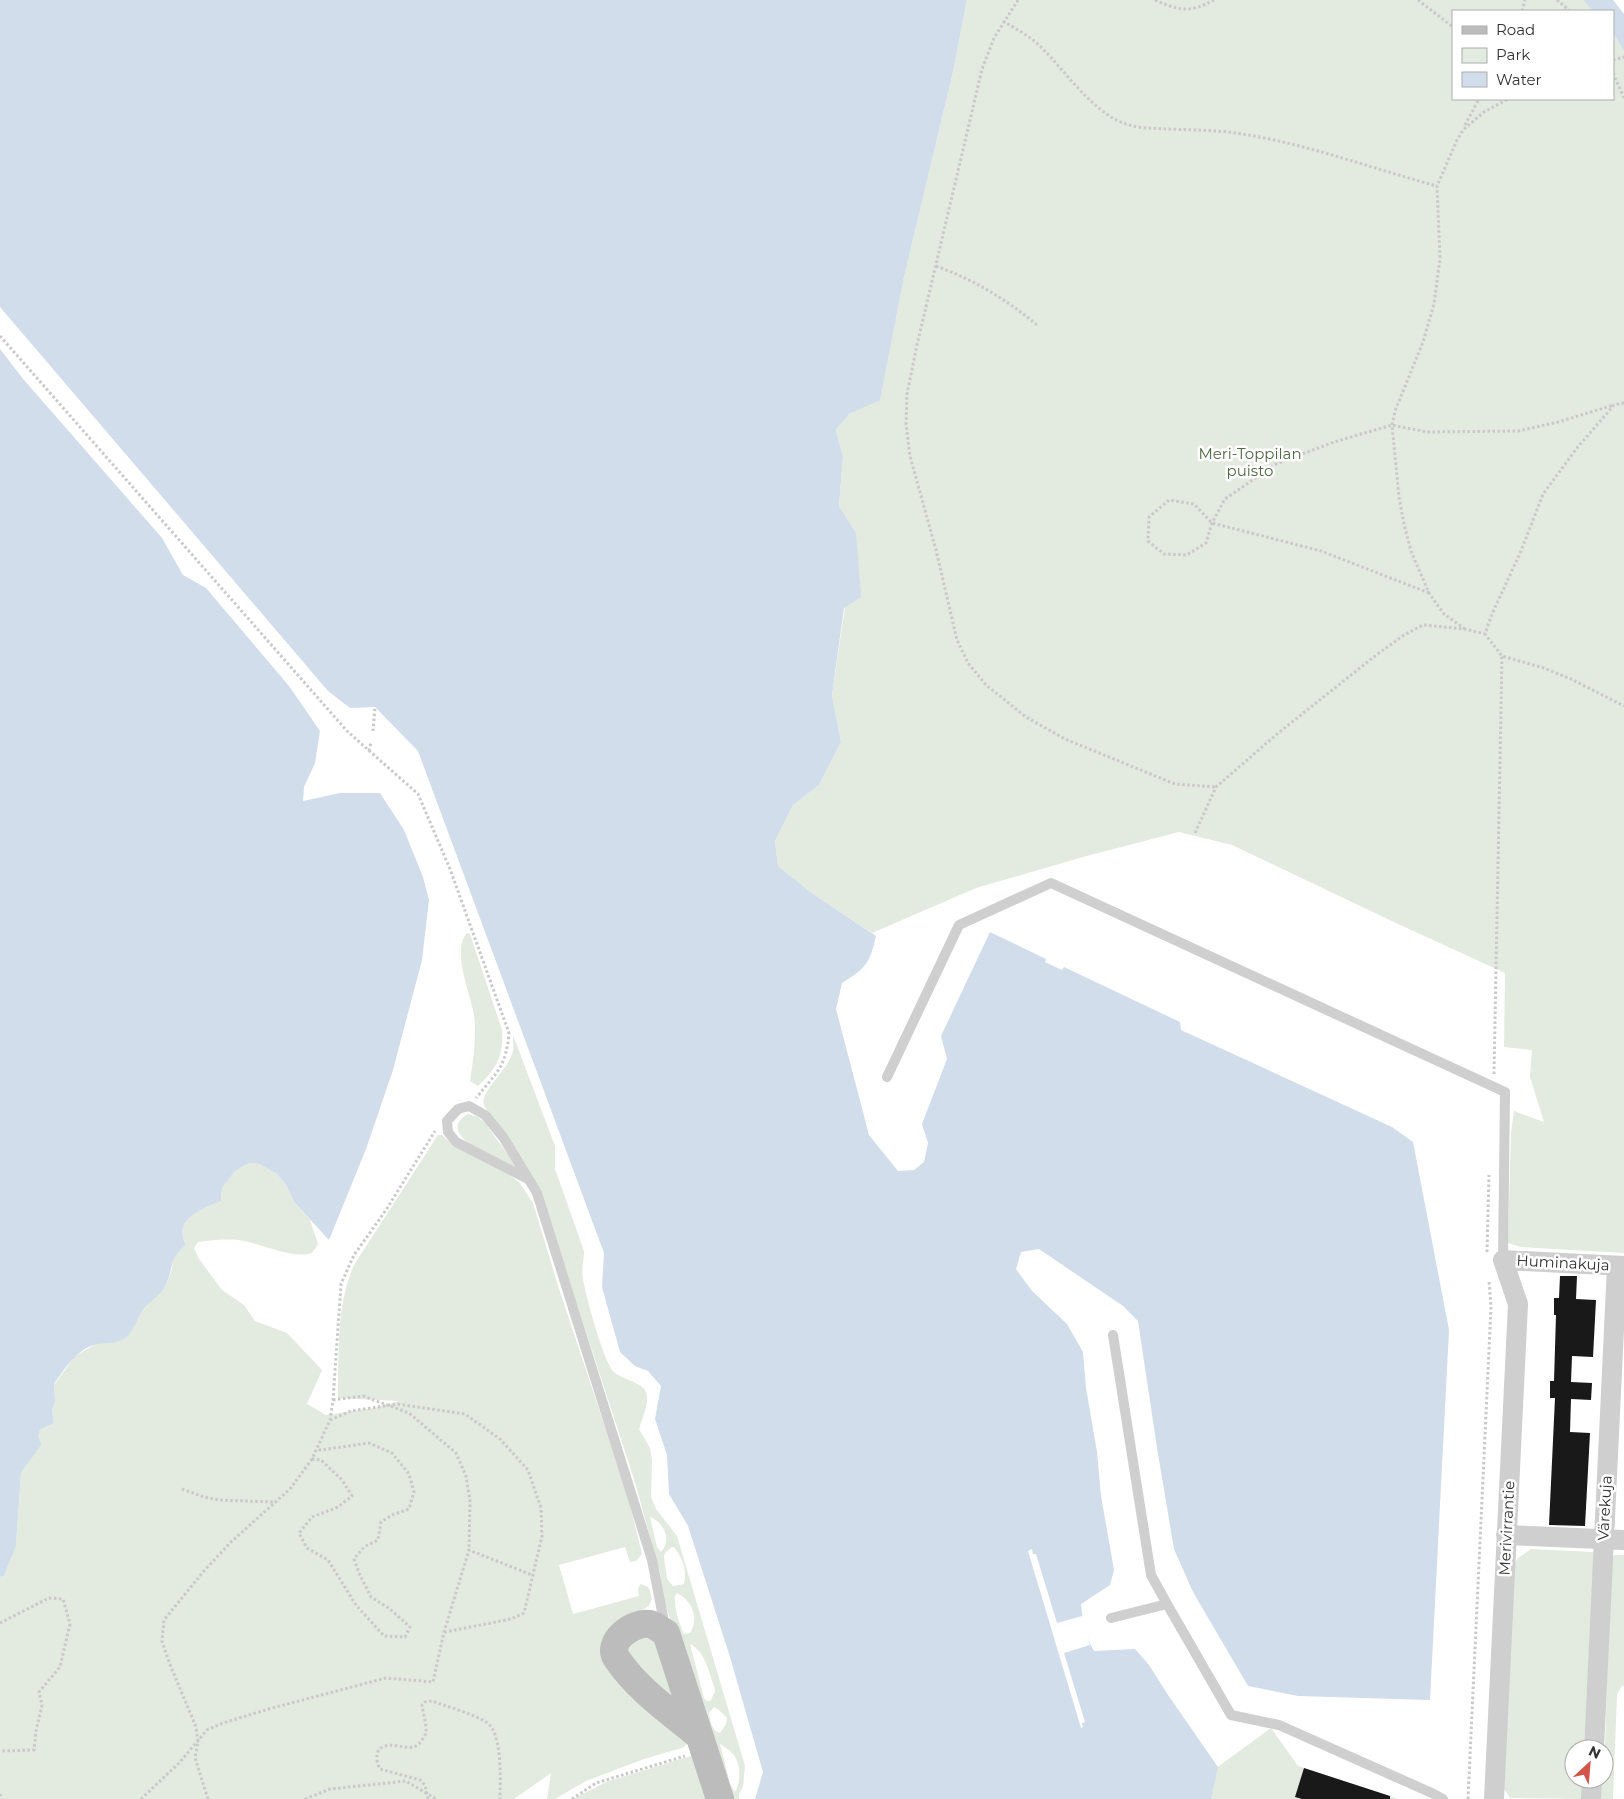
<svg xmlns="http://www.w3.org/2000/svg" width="1624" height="1799" viewBox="0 0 1624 1799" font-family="Montserrat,sans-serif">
<rect width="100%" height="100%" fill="#fff"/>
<path fill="#e3eadf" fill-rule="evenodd" d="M967 0H1583L1593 11H1453V99H1613V33L1624 51V1253L1521 1247 1508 1243 1511 1133 1514 1111 1544 1122 1530 1077 1532 1050 1504 1047 1505 973 1396 923 1232 845 1179 832 1083 857 976 888 872 933 813 894 778 866 775 841 793 805 819 785 841 742 832 695 856 533 839 506 843 457 836 430 849 414 880 399 904 277 953 72Z
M467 933 470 934 502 1030C504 1056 496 1069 478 1086L470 1081C473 1061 477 1036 474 1015 471 995 451 950 467 933Z
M513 1035 555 1146V1169L584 1251C584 1260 581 1270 583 1278 585 1294 604 1363 614 1372 623 1380 642 1382 646 1392 650 1402 642 1418 639 1429L650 1448 652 1460 651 1497 656 1509 677 1536 745 1766 743 1787 739 1794V1799H728L663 1597 660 1573 634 1479 548 1215 507 1136 484 1106C479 1091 509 1070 513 1051 514 1046 513 1040 513 1035ZM650 1517C664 1522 672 1540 661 1552L657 1547ZM672 1547H674C683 1559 687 1569 684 1584L673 1586 667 1579 664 1557 665 1553ZM677 1593C693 1601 699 1618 690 1633L684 1634C679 1622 674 1609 675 1596ZM690 1644C706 1652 709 1674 715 1689V1692L710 1701H707L704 1698ZM714 1707 719 1710 727 1718 726 1724 720 1733C711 1731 711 1720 709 1713ZM720 1744C723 1746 727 1748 730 1751 741 1760 742 1780 735 1792L730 1784Z
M468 1114 478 1117 485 1123 518 1169C503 1162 431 1135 468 1114Z
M438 1135H442L455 1147 500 1168 519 1182 533 1203 559 1289 627 1493 642 1554 636 1561 630 1562 625 1547 559 1565 573 1614 639 1596 638 1588 641 1584 648 1587C659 1608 642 1609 628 1617 621 1621 615 1627 609 1632L688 1744 682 1748 644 1759 586 1781 555 1799H547L551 1773 514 1799H0V1577L4 1576 16 1546 21 1473 42 1444 38 1437 40 1430 54 1423 52 1410 55 1401 54 1385 75 1356 94 1345 129 1334C134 1326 138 1315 145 1308 153 1297 164 1291 169 1278 176 1261 169 1257 186 1245 172 1218 202 1209 221 1201L222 1188 235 1171 249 1163 259 1164 277 1174 286 1185 294 1202 310 1220 318 1244 312 1253C294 1259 264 1245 244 1241 228 1238 214 1240 198 1242L194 1248 199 1259 222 1290 244 1305 255 1321 287 1333 322 1370 307 1404 326 1415 374 1408 400 1401 338 1398C339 1354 336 1305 354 1265Z
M1531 1549 1594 1552 1584 1749H1574V1779H1583L1582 1799 1510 1798 1502 1786 1513 1566 1518 1558Z
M1615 1555H1624V1686H1622L1617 1694 1613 1799H1601L1598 1779H1604L1611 1558Z
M652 1636 680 1702 636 1674 627 1647 631 1640Z
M1271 1728 1298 1766 1398 1799H1174Z
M691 1756 696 1757 711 1799H573L606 1782Z"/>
<path fill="#d1ddea" d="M0 0H967L953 72 904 277 880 400 849 414 836 430 843 457 839 506 856 533 861 597 844 608 832 695 841 742 819 785 793 805 775 841 778 866 813 894 876 936C870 963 866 968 842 983L836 1009 869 1135 898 1171 914 1170 924 1162 928 1143 922 1124 947 1059 941 1036 990 932 1046 959 1045 962 1062 970 1064 967 1180 1022 1181 1030 1392 1127 1413 1142 1449 1330 1430 1700 1298 1696 1248 1686 1193 1592 1174 1549 1157 1448 1138 1321 1123 1306 1039 1249 1021 1252 1016 1269 1032 1291 1067 1324 1083 1352 1086 1388 1097 1452 1101 1496 1114 1570 1110 1585 1081 1604C1082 1620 1086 1637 1094 1651L1135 1649 1149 1665 1168 1695 1218 1767 1211 1799H755L763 1772 730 1657 688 1526 669 1494 667 1455 655 1419 661 1386 648 1371 635 1366 620 1352 602 1287 604 1253 418 751 375 707 350 708 328 691 0 307Z
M1583 0H1613L1624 14V51L1613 33V11H1593Z
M0 349 24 380 162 538 183 575 206 588 289 686 320 731 315 763 304 787 303 801 340 793H380L404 830 423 877 429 900 422 960 393 1070 366 1149 329 1240 294 1202 286 1185 277 1174 259 1164 249 1163 235 1171 222 1188 221 1201C202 1209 172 1219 186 1245 167 1259 175 1270 164 1288 159 1296 149 1302 143 1310 138 1317 135 1326 130 1333 120 1346 108 1341 94 1345 76 1350 64 1370 54 1384L55 1401 52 1410 54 1423 40 1430 38 1437 42 1444 21 1473 16 1546 4 1576 0 1577Z"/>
<path fill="#fff" d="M1032 1549 1033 1554H1036L1057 1623 1082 1616 1090 1645 1064 1653 1085 1722 1082 1723 1083 1727 1081 1728 1028 1551Z"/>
<path fill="#191919" d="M1560 1276H1577L1576 1299 1596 1300 1593 1357 1572 1356 1571 1382 1592 1383 1591 1400 1571 1399 1570 1432 1590 1433 1585 1526 1549 1525 1555 1398H1550V1381H1554L1556 1315H1554V1298H1559Z
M1304 1768 1390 1796V1799H1302L1295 1797Z"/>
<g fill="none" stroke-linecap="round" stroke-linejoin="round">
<path stroke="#c9c9c9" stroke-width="3" stroke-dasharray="2.5 2.5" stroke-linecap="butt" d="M1018 0 994 38 982 69 917 345 907 394 906 424 910 456 936 550 957 640 968 663 986 685 1026 717 1065 739 1175 784 1216 787
M1155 0C1179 11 1190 13 1214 0
M1418 0 1453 27
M1557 0 1570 11
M1522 11 1525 0
M1003 21C1016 29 1030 36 1041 47 1065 71 1091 110 1123 123 1138 129 1153 128 1168 129 1191 130 1214 130 1236 133 1305 143 1370 168 1437 186
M1613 60 1624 57
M1613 73 1624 98
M1465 125 1479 99
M936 266C974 280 1006 299 1037 325
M0 336 347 731 418 794 450 869 509 1033C506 1067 497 1072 476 1098
M1624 403 1614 405 1577 448 1543 494 1521 551 1492 614 1485 634 1502 656 1544 668 1571 679 1624 706
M1429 593 1321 551 1212 523 1194 504 1169 500 1149 517 1148 541 1164 554 1187 555 1206 543 1212 523 1225 499 1276 464 1334 442 1392 425 1427 432 1518 431 1558 422 1614 405
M1465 629 1444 614 1429 593 1411 551 1404 524 1399 497 1392 425 1395 411 1423 342 1434 304 1440 259 1437 186 1457 140 1463 130 1484 112 1508 99
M373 731 375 707
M369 751 371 742
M1195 833 1216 787 1277 734 1375 656 1404 635 1423 625 1465 629 1485 634
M1494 1074 1502 656
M1487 1252 1489 1175
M333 1400 363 1396 409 1413 456 1453 466 1476 470 1501 469 1550
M330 1420 351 1411 397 1404 465 1414 500 1439 528 1470 541 1508 542 1536 524 1613 511 1619 445 1632
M312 1459 321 1460 342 1480 352 1496 338 1507 312 1517 299 1533 307 1548 328 1560 356 1605 384 1636 405 1637 410 1627 390 1609 371 1597 359 1573 354 1559 364 1547 378 1540 381 1522 392 1515 409 1509 414 1492 409 1474 392 1453 369 1443 320 1450 318 1446
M182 1489 204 1497 219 1500 274 1502
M0 1623 49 1598 63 1599 70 1624 60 1667 39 1692 42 1705 36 1731 34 1750 0 1751
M0 1794 1 1799
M141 1799 179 1763 207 1730 223 1723 272 1708 386 1678 433 1682 444 1632 469 1550 532 1575
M208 1799 195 1758 198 1742 196 1727 169 1662 162 1641 164 1620 203 1572 231 1542 290 1489 312 1459 330 1420 333 1400 341 1284 354 1255 386 1210 435 1131
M305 1799 330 1789 406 1781 436 1799
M428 1799 425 1785 420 1780 380 1769C376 1762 374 1749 385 1746 398 1742 413 1755 422 1740 423 1739 426 1734 426 1733 427 1725 423 1713 422 1705L425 1702 432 1701C446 1706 473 1714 486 1722 503 1732 500 1780 500 1799
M572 1799 596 1783 685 1756
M1468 1799 1491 1307 1489 1280"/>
<path stroke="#cfcfcf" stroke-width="10" d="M887 1077 959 925 1051 883 1505 1092 1503 1260
M528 1179 456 1142 448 1132 447 1121 458 1109 469 1106 485 1115 503 1137 537 1193 652 1560 665 1627
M1113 1335 1151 1575 1167 1604
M1111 1618 1167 1604 1231 1715 1279 1725 1434 1794 1443 1799"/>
<path stroke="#cfcfcf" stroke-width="20" d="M1506 1535 1624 1540
M1594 1749 1617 1266
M1494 1799 1518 1304 1503 1260 1624 1266
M1591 1799 1592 1779"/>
<path stroke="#bcbcbc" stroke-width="28" d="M698 1735C669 1711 638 1690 617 1659 605 1642 633 1621 650 1624 655 1625 662 1631 666 1633L720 1799"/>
</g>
<g text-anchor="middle" stroke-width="5" stroke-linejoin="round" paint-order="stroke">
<g font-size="15" fill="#506944" stroke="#fff">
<text x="1250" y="459">Meri-Toppilan<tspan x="1250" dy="17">puisto</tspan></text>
</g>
<g font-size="15" fill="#323232" stroke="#fff">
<text transform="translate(1563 1263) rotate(3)" y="5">Huminakuja</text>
<text transform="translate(1605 1508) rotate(-87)" y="5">Värekuja</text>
<text transform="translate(1507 1528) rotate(-87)" y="5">Merivirrantie</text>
</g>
</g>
<rect x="1452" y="10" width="162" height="90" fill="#ffffff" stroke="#adadad"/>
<rect x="1462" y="26" width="25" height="8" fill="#bcbcbc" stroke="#adadad"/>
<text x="1496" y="35" font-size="15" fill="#323232">Road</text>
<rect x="1462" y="48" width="25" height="15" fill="#e3eadf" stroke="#adadad"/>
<text x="1496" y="60" font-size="15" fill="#323232">Park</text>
<rect x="1462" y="72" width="25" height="15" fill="#d1ddea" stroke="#adadad"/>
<text x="1496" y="85" font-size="15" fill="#323232">Water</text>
<g transform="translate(1589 1764) rotate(26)"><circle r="24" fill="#ffffff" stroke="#adadad"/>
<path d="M0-4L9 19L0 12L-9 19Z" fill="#d2544b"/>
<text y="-8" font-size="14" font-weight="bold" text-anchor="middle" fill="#323232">N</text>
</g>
</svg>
